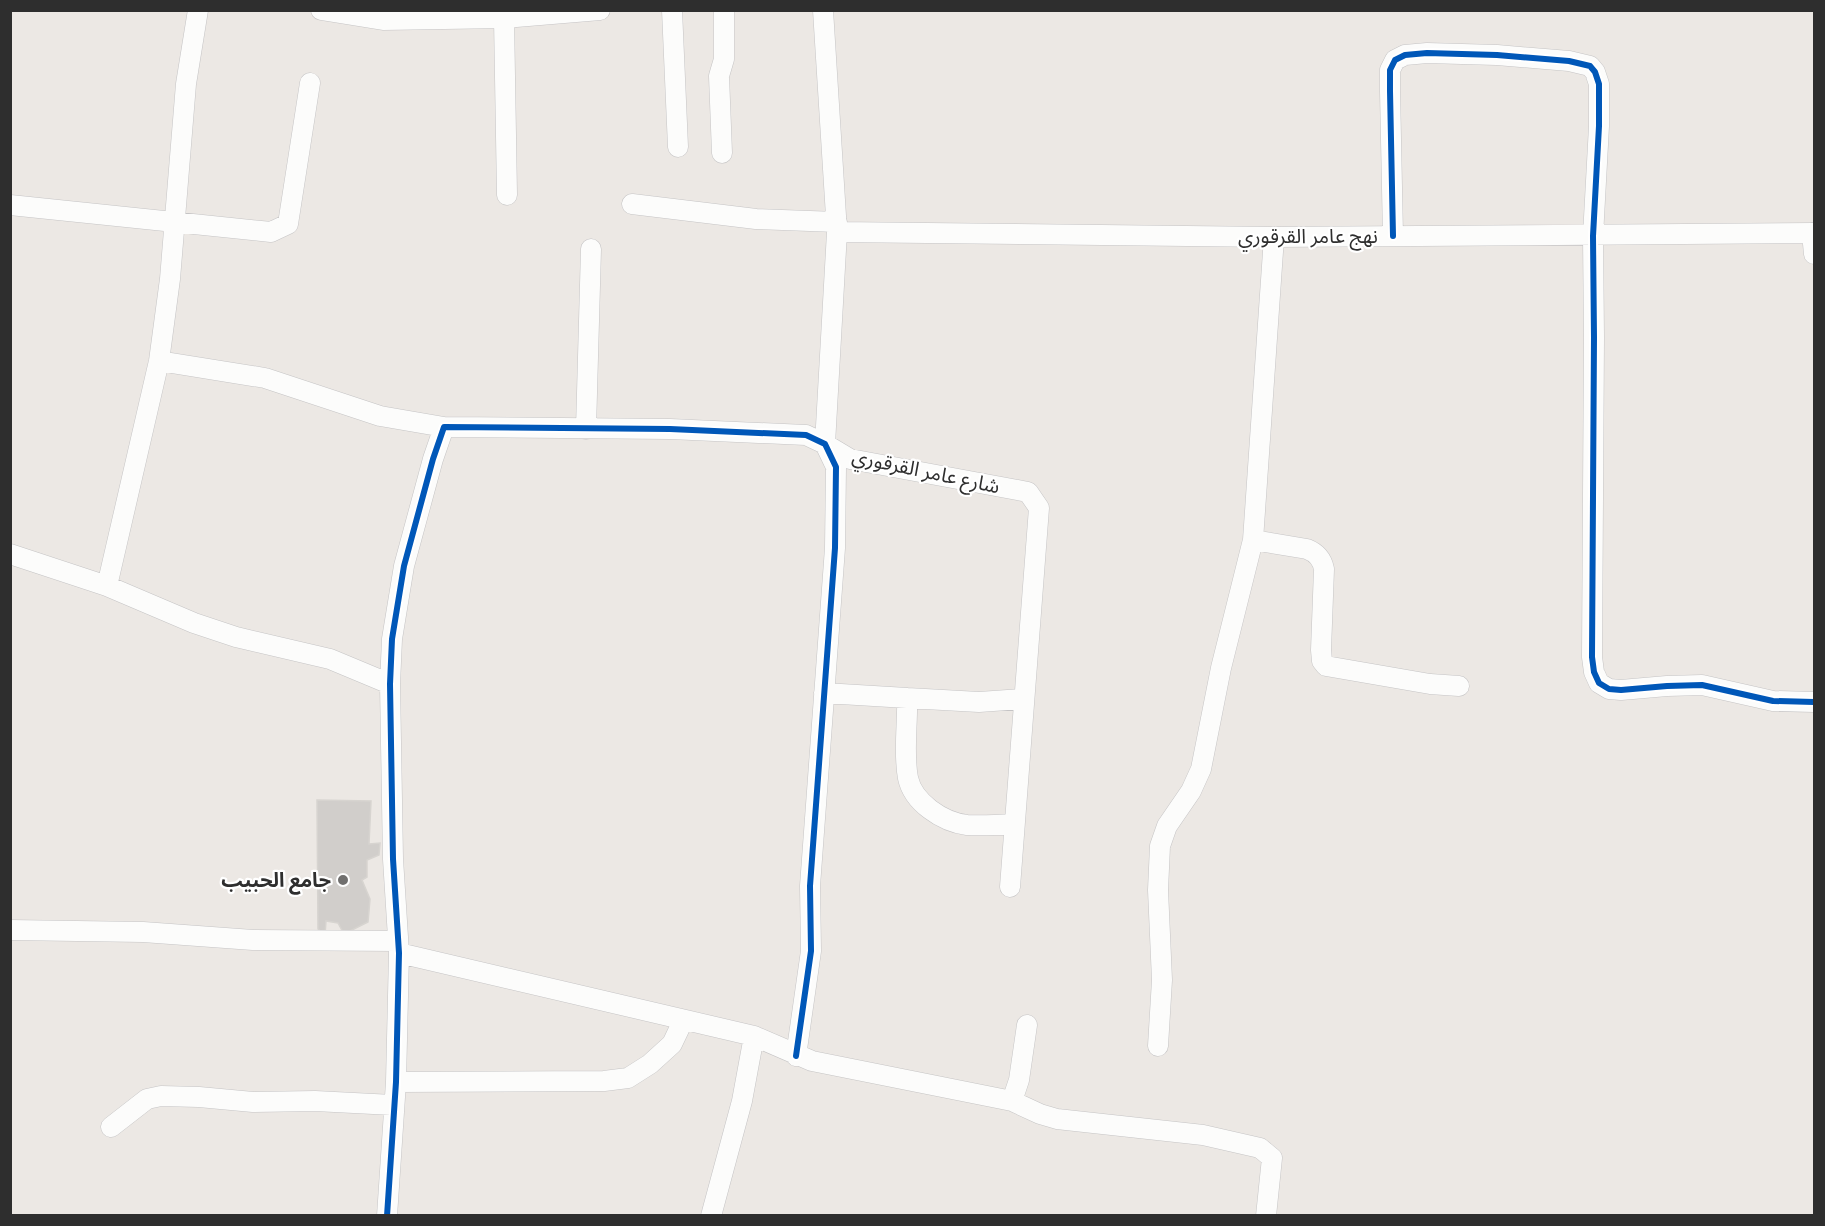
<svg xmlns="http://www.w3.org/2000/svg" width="1825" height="1226" viewBox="0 0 1825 1226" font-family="'Archivo Narrow','Noto Sans Arabic',sans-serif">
<rect width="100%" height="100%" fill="#ece8e4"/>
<path fill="#d1cecb" stroke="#d7d4d0" stroke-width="1.5" d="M317 800 371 801 369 844 380 843 379 855 367 860V877L362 880 370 899 368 922 344 934 338 923 326 921 325 935 318 929Z"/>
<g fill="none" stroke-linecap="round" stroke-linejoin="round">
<g stroke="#c5c4c5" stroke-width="21">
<path id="minor" d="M321 10 383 20 504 18 600 10
M672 10 678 147
M823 10 837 232 825 444 850 459 1028 492 1039 508 1010 887
M504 18 507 195
M722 153 719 76 724 59V10
M632 204 756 219 837 222
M10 205 271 232 288 224 310 83
M837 232 1274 237 1814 233
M1812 233 1814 254
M1393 236 1390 91V70L1395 60 1405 55 1427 53 1497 55 1569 61 1590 66 1595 72 1599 84V126L1593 236 1594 337 1592 657 1594 672 1599 683 1609 689 1621 690 1667 686 1702 685 1773 701 1814 702
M159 361 265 378 380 416 444 427
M586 429 591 249
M1253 540 1307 549C1317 553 1322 559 1324 569L1321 650 1322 661 1326 666 1430 684 1459 686
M10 554 107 586 194 623 236 637 330 659 390 684
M107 586 159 361 170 279 186 84 198 10
M824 693 907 698C908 724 903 752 908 778 913 802 942 822 967 825 982 826 998 825 1014 824
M907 698 979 702 1023 699
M10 930 143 932 253 940 398 941
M399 953 754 1036 812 1061 1012 1101 1040 1114 1057 1119 1203 1135 1260 1148 1272 1158 1266 1216
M1158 1046 1162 980 1158 890 1160 846 1167 826 1191 791 1201 769 1221 668 1253 540 1274 237
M396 1082 604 1081 628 1078 650 1064 672 1044 683 1021
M1012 1101 1019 1080 1027 1025
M111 1127 147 1099 161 1096 199 1097 253 1102 315 1101 393 1105
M387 1216 396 1082 399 953 393 859 390 684 392 639 404 566 433 459 444 427 670 429 806 435 825 444 836 467 835 548 810 886 811 951 796 1056
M711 1216 742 1101 754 1036"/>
</g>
<use href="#minor" stroke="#fcfcfb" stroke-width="20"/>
<g stroke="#fff" stroke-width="10">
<path id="cycleway" d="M1393 236 1390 91V70L1395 60 1405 55 1427 53 1497 55 1569 61 1590 66 1595 72 1599 84V126L1593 236 1594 337 1592 657 1594 672 1599 683 1609 689 1621 690 1667 686 1702 685 1773 701 1814 702
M387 1216 396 1082 399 953 393 859 390 684 392 639 404 566 433 459 444 427 670 429 806 435 825 444 836 467 835 548 810 886 811 951 796 1056"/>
</g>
<use href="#cycleway" stroke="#0057b8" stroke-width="6"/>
</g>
<circle fill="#706f6e" stroke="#fff" stroke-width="2" cx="343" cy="880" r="6"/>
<g text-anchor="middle" stroke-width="4.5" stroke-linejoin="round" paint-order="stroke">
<g font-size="20" fill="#2e2e2e" stroke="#fff">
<text x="1308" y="243">نهج عامر القرقوري</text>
<text transform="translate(926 471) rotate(12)" y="7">شارع عامر القرقوري</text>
</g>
<g font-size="20" font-weight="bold" fill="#2e2e2e" stroke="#fff" text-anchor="end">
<text x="331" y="887">جامع الحبيب</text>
</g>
</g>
<rect width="1825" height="1226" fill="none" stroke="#2e2e2e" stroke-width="24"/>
</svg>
